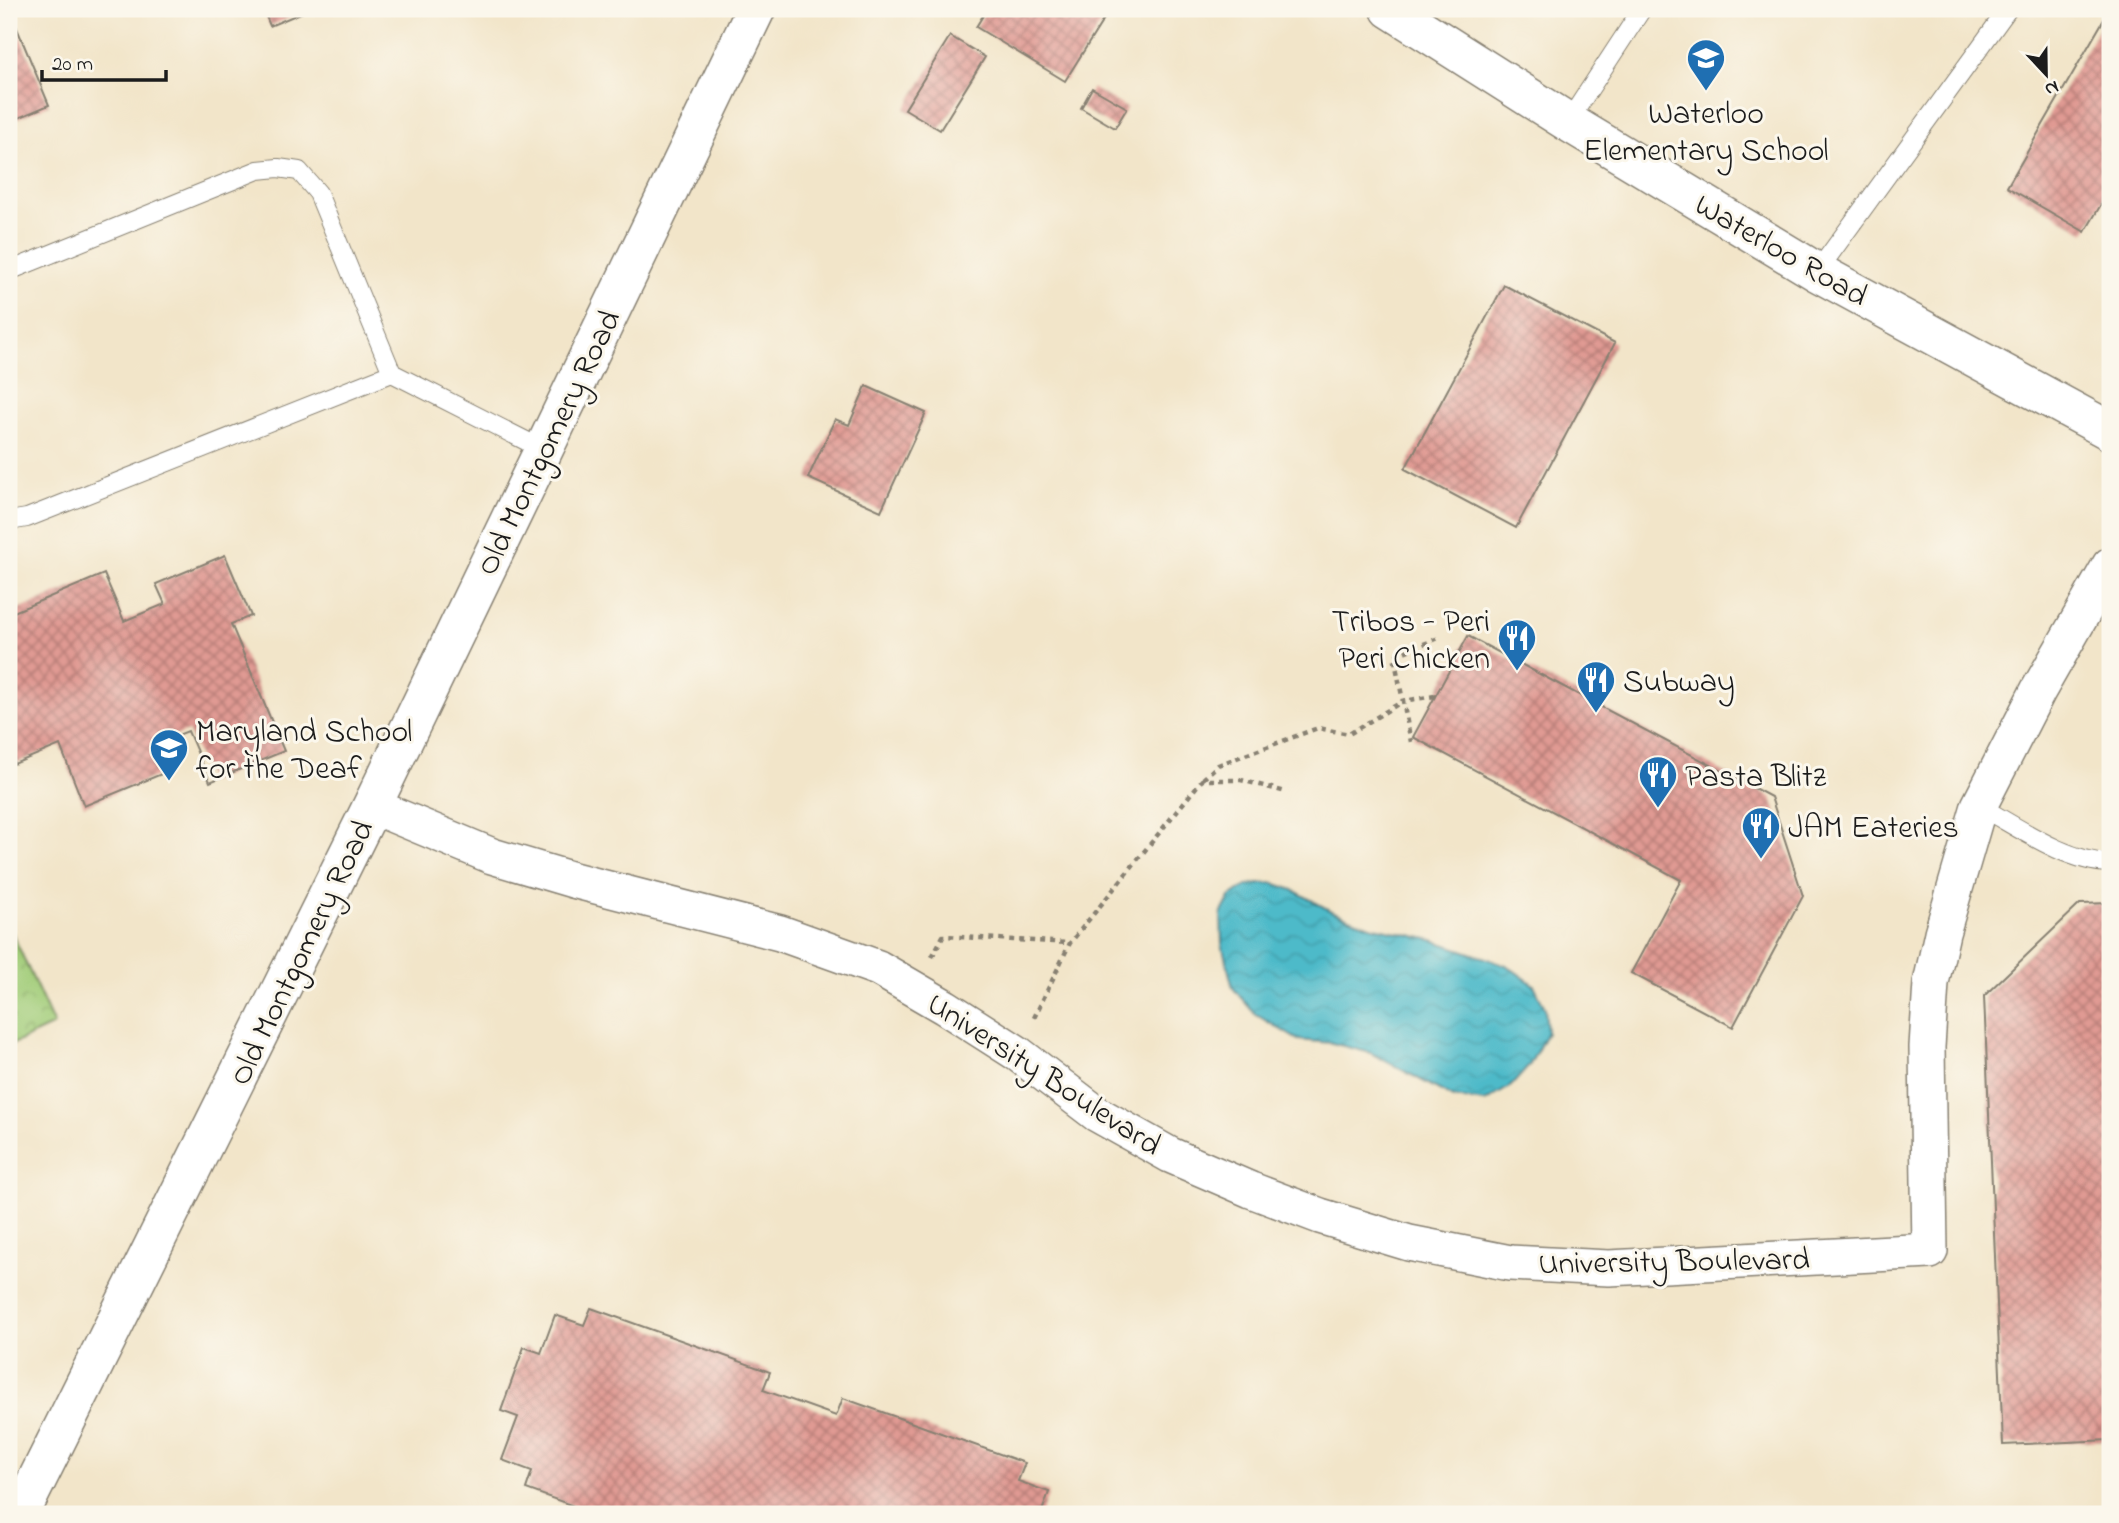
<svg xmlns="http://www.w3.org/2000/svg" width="2119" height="1523" viewBox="0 0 2119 1523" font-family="'Indie Flower',sans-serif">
<defs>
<pattern id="park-crowns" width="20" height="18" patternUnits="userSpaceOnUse" patternTransform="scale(1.75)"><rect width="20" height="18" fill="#a3cd7a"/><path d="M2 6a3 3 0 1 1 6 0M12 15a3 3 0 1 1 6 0" fill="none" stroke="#8caf69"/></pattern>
<pattern id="water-waves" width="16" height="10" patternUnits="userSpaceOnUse" patternTransform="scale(1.75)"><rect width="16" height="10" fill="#4dbac9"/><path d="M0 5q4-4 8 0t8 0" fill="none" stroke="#439fac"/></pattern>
<pattern id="building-cross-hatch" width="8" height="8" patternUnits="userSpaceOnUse" patternTransform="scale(1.75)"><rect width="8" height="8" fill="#e09a93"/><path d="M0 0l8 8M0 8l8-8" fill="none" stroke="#b57d77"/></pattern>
</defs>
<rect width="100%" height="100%" fill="#fbf7ec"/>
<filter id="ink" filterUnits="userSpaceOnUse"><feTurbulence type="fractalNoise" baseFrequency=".0143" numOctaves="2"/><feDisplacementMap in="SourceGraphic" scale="14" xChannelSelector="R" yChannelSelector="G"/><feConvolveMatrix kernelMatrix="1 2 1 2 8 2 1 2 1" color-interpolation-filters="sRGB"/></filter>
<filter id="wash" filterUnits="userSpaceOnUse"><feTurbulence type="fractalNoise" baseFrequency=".00686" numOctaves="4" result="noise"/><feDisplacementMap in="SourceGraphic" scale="28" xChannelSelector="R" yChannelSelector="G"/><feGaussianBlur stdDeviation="1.57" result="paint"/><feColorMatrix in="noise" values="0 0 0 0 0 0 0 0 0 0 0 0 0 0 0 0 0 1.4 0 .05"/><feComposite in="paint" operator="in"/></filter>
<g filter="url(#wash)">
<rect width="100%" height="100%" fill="#f2e5c9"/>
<path fill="url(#park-crowns)" stroke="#60744b" stroke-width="2" d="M9 926 54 1025 9 1046Z"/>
<path fill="url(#water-waves)" stroke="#346b72" stroke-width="2" d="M1273 883 1293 890 1331 911 1370 926 1432 940 1506 965 1534 985 1545 1008 1547 1032 1529 1066 1511 1086 1485 1102 1454 1098 1371 1053 1332 1043 1298 1040 1255 1014 1233 988 1222 944 1221 914 1230 897 1248 885Z"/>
<g id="blocks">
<path fill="url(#building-cross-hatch)" d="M9 9 49 105 9 122Z
M263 9H310L270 26Z
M987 9H1110L1065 81 976 27Z
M2110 9V189L2085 232 2007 187Z
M950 36 985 57 940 130 905 109Z
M1092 88 1127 108 1115 128 1081 108Z
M1504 285 1615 343 1516 528 1405 469Z
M866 386 926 413 881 511 808 478 835 419 849 425Z
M225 555 251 616 231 624 284 751 210 782 188 731 152 745 164 773 84 806 60 745 14 764 9 750V614L104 574 124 621 165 604 156 584Z
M1468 636 1771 797 1803 896 1733 1027 1631 973 1681 880 1413 737Z
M2110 903V1440L2003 1445 1984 996 2080 904Z
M591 1308 770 1372 763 1390 836 1416 843 1398 1025 1463 1018 1481 1049 1492 1041 1514H596L526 1489 532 1471 502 1460 518 1417 501 1411 524 1347 541 1353 555 1315 584 1325Z"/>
</g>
</g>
<g filter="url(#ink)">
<use href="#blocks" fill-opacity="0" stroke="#878072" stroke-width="2"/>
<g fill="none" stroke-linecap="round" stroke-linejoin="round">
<g stroke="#878072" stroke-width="20">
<path id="service" d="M1568 122 1642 9
M9 271 258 170 278 168 299 171 318 193 392 373 542 449
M1817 272 2008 9
M9 521 27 518 392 373
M1979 806C2018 827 2066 862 2110 863"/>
</g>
<g stroke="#878072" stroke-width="38">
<path id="minor" d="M372 806 492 856 573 880 780 933 878 968 945 1007 1017 1053 1097 1114 1170 1155 1251 1190 1320 1216 1409 1243 1510 1263 1609 1268 1930 1251 1927 1047 1931 983 1942 933 1979 806 2038 691 2110 565"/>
</g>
<g stroke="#878072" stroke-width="41">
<path id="tertiary" d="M20 1514 372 806 756 9"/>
</g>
<g stroke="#878072" stroke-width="41">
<path id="secondary" d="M1390 9 1568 122 1817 272 2110 431"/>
</g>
<path stroke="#878072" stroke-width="4.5" stroke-dasharray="5 5" stroke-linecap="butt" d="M1435 696 1403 701 1394 656 1441 637
M1203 779 1218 765 1318 728 1349 734 1403 701 1411 742
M932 957 943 936 1070 943
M1034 1018 1070 943 1202 780H1241L1286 792"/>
<use href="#service" stroke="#fff" stroke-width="18"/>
<use href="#minor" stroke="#fff" stroke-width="35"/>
<use href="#tertiary" stroke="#fff" stroke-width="38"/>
<use href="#secondary" stroke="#fff" stroke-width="38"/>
</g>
</g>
<defs>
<g id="school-pin" transform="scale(2.0125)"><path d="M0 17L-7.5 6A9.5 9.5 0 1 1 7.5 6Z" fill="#1f6fb2" stroke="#fbf7ec"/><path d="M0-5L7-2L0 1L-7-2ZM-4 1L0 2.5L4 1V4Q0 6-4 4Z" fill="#fff"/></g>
<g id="restaurant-pin" transform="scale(2.0125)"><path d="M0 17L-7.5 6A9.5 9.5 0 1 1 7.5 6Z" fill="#1f6fb2" stroke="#fbf7ec"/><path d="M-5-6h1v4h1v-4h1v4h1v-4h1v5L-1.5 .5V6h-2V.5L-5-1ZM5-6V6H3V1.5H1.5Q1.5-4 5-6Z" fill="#fff"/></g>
</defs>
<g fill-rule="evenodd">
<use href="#school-pin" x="1706" y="58"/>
<use href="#restaurant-pin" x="1517" y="638"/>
<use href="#restaurant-pin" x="1596" y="680"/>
<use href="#school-pin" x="169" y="748"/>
<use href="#restaurant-pin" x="1658" y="775"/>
<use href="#restaurant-pin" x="1761" y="826"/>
</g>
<g text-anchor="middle" stroke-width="6" stroke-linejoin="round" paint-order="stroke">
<g font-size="32" fill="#1c1c1c" stroke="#fbf7ec" text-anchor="start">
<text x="1706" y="123" text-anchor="middle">Waterloo<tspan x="1706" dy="37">Elementary School</tspan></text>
<text x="1490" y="631" text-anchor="end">Tribos - Peri<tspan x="1490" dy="37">Peri Chicken</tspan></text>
<text x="1623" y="691">Subway</text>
<text x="196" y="741">Maryland School<tspan x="196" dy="37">for the Deaf</tspan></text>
<text x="1685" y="786">Pasta Blitz</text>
<text x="1788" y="837">JAM Eateries</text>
</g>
<g font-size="32" fill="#1c1c1c" stroke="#fbf7ec">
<text transform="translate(1782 249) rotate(30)" y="11">Waterloo Road</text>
<text transform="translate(547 442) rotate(-64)" y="11">Old Montgomery Road</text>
<text transform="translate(300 952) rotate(-64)" y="11">Old Montgomery Road</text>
<text transform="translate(1045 1073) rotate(33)" y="11">University Boulevard</text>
<text transform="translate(1674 1260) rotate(-1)" y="11">University Boulevard</text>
</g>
</g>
<rect width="2119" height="1523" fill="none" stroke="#fbf7ec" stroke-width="35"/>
<g transform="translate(2046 74) rotate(158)" stroke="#fbf7ec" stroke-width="5" paint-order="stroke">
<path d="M0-5L12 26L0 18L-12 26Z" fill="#1c1c1c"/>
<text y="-10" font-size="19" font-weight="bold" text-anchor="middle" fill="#1c1c1c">N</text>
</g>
<path d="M42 70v10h124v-10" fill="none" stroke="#1c1c1c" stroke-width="3.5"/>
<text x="52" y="70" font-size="21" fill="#1c1c1c" stroke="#fbf7ec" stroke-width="5" paint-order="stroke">20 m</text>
</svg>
